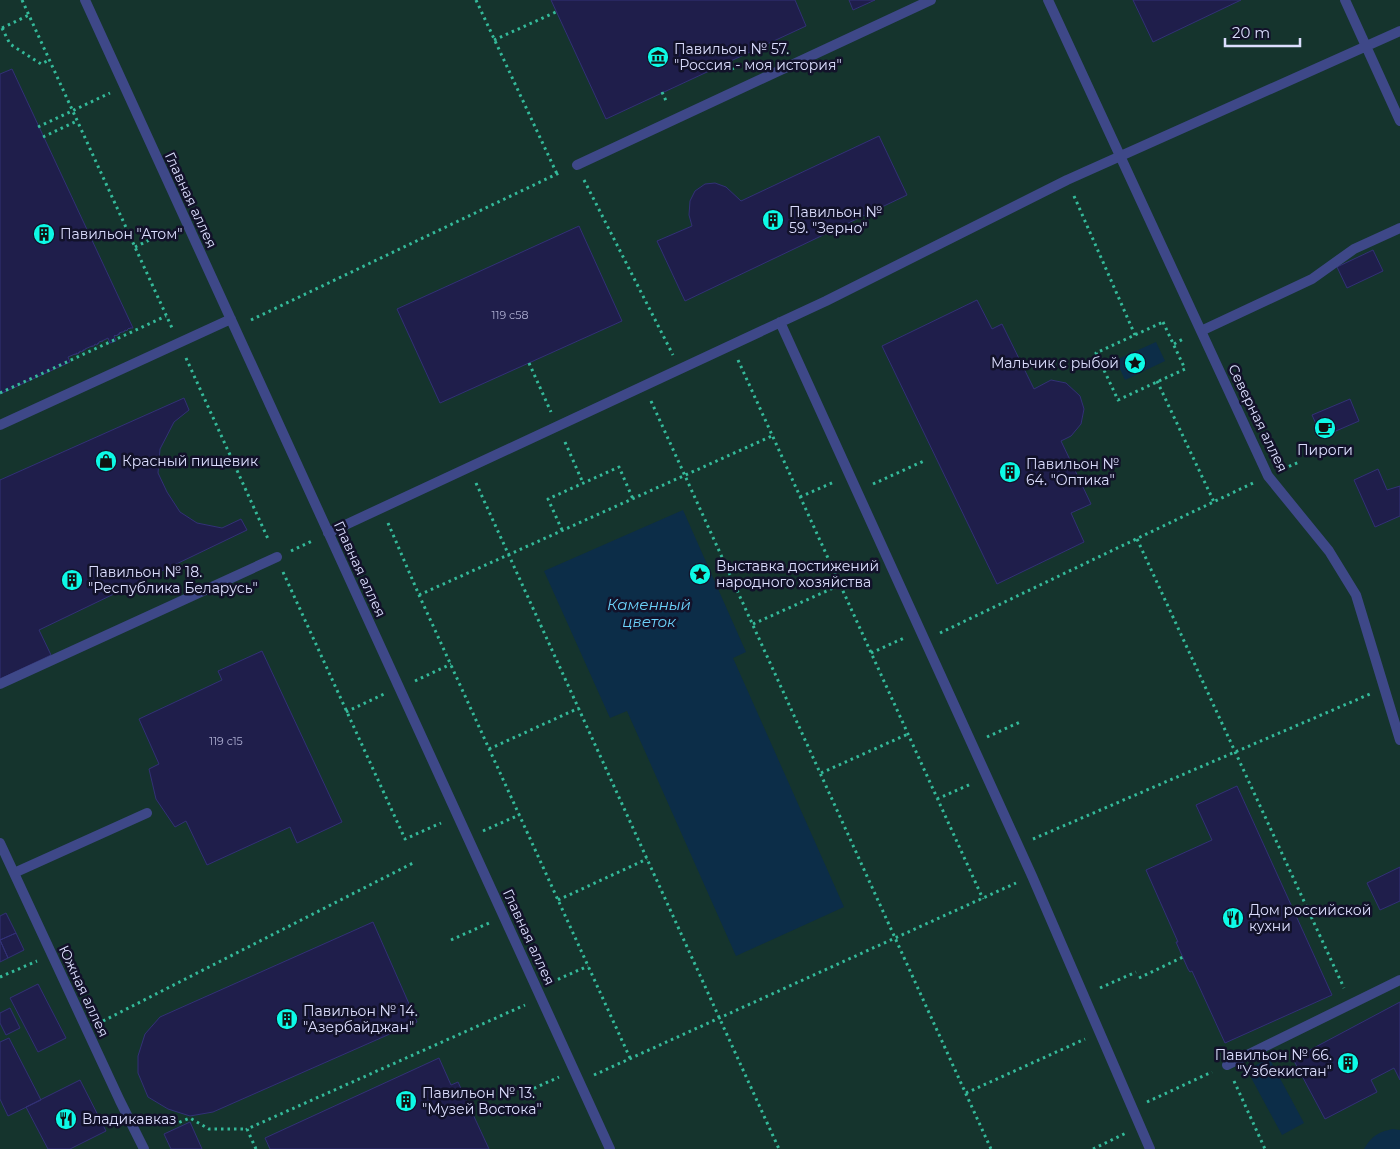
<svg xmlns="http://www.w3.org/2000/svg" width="1400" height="1149" viewBox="0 0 1400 1149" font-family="Montserrat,sans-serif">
<rect width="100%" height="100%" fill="#12122a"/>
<path fill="#15342d" d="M0 0H1400V1149H0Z"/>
<path fill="#0c2d48" d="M1156 342 1165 361 1125 380 1116 360Z
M683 510 746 652 733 658 844 907 736 956 627 711 610 718 544 571Z
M1269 1058 1304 1123 1282 1135 1247 1070Z
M1393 1129 1400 1130V1149H1364C1372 1136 1378 1132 1393 1129Z"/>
<path fill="#1f1e4b" stroke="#323176" d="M551 0H795L806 26 606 119Z
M849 0H875L853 10Z
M1133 0H1241L1153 42Z
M12 69 133 328H130V329L129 328 127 330V331L126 330 124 331V332H122L119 333 120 334H118L119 335 118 334 117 336 116 335V336L115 335 114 336 116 341 110 343 108 338 102 341V342V341L99 342 98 344V343L97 345 95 344 94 346H92V347V346L85 349V350H83L84 351 83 350 82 352 80 351 79 353V352L78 354 76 353 77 354H75V355V354L68 357 70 362 0 394V74Z
M879 136 907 195 685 301 657 241 692 226 689 215 690 201 695 191 705 184 715 183 726 187 741 201Z
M579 226 622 321 440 403 397 309Z
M1373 250 1383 271 1347 288 1337 267Z
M977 300 992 329 1002 324 1034 389 1051 380 1066 383 1080 396 1084 409 1081 424 1071 436 1061 441 1091 504 1071 513 1084 542 997 584 882 346Z
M184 398 189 410 174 422 160 449 158 473 167 492 180 512 197 523 222 528 241 519 247 530 39 630 51 655 0 679V480Z
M1350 399 1359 421 1322 437 1312 415Z
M1378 469 1387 490 1400 486V516L1375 527 1354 480Z
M262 651 342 822 297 843 290 827 207 865 186 821 175 827 156 799 149 769 159 764 139 719 222 680 218 671Z
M1237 786 1332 995 1225 1043 1192 971 1190 972 1188 969 1176 942H1178L1146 870 1212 840 1196 805Z
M1400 867V901L1380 910 1367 883Z
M6 913 16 933 0 940V916Z
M373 922 417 1022 213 1112 190 1116 168 1109 148 1097 138 1073V1056L145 1034 160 1017Z
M16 933 24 950 8 958 0 940Z
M0 940 8 958 0 962Z
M38 984 66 1038 38 1052 10 998Z
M1400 1002V1080L1394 1068 1371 1080 1377 1092 1325 1119 1293 1059Z
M10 1008 20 1028 6 1035 0 1023V1013Z
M9 1038 41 1100 8 1116 0 1099V1042Z
M439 1058 451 1085 458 1082 489 1149H270L265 1138Z
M80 1080 106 1131 70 1149H48L26 1107Z
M190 1122 202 1149H171L164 1134Z"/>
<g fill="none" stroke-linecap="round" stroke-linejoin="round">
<path stroke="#34ba9a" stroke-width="3" stroke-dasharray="2.5 4" stroke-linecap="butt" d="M22 0 172 328
M476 0 557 174
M2 28 10 44 41 64 49 60
M2 28 29 15
M494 40 556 12
M729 62 734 72
M662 92 667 103
M38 127 110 93
M43 137 77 121
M584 180 673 355
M1074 196 1135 335
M135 247 170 230
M251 320 561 172
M1163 322 1185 369 1118 400 1096 353Z
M1174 344 1185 338
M186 358 269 541
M738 360 983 899
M529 363 551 412
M1157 381 1214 502
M0 393 166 316
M651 401 991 1149
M565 442 583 483
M1283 469 1299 462
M476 483 779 1149
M873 484 926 460
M800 497 834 482
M388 523 419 595 630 1058
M562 530 548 499 619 467 633 499
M1137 539 1344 988
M291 551 312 541
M283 572 405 839 441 823
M419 595 772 436
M753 624 840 585
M940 633 1253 483
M871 653 904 638
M415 681 451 664
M346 712 384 694
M987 737 1020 722
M489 749 579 708
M821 773 908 734
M937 799 971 784
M483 831 519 815
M1033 839 1370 694
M558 900 647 859
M451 940 489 923
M0 977 37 961
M1139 978 1183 957
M552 982 588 966
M1100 988 1136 972
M103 1021 415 862
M594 1075 1016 883
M1234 1081 1265 1149
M528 1091 559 1077
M966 1093 1085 1039
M1147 1102 1212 1072
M148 1117 175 1124 190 1118 209 1129H247
M256 1149 247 1129 525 1005
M1093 1149 1126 1133"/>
<path stroke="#3e4888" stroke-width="10" d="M85 0 610 1149
M1048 0 1268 476 1329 551 1356 595 1400 740
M1345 0 1400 121
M577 165 931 0
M780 322 1032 876 1150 1149
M1201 331 1312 279 1354 249 1400 228
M0 425 231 319
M328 533 826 301 1067 180 1400 31
M0 684 277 557
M0 843 120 1101 144 1149
M14 873 147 813
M1227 1065 1400 980"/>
</g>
<defs>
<g id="museum-disc" transform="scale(1.125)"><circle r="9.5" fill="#0df9e6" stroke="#12122a"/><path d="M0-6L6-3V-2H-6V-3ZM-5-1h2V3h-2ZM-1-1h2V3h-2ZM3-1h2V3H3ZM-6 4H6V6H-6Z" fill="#111"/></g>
<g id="building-disc" transform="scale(1.125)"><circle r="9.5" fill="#0df9e6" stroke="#12122a"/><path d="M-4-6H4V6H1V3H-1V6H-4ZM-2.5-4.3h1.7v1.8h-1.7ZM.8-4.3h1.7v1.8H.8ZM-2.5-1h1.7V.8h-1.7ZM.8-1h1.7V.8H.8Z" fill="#111"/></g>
<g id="sight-disc" transform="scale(1.125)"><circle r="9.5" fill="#0df9e6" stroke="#12122a"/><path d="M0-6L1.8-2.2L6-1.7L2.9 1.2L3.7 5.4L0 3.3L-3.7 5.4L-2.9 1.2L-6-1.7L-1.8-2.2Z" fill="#111"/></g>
<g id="cafe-disc" transform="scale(1.125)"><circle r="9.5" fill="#0df9e6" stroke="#12122a"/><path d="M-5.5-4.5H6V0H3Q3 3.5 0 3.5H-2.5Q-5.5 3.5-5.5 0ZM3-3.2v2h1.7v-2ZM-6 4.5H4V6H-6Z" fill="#111"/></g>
<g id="shop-disc" transform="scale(1.125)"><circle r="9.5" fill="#0df9e6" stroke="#12122a"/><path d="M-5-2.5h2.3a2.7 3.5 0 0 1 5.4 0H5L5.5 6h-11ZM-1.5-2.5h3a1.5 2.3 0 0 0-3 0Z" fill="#111"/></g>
<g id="restaurant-disc" transform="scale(1.125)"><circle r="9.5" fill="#0df9e6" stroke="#12122a"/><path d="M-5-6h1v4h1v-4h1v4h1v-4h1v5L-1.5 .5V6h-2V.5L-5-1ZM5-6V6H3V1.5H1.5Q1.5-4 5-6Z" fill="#111"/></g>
</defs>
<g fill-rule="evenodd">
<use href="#museum-disc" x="658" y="57"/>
<use href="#building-disc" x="773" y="220"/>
<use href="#building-disc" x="44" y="234"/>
<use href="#sight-disc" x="1135" y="363"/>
<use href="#cafe-disc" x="1325" y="428"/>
<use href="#shop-disc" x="106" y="461"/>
<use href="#building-disc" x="1010" y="472"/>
<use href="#sight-disc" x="700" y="574"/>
<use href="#building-disc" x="72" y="580"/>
<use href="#restaurant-disc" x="1233" y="918"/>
<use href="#building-disc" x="287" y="1019"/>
<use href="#building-disc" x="1348" y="1063"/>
<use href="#building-disc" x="406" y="1101"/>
<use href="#restaurant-disc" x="66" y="1119"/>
</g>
<g text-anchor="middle" stroke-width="5" stroke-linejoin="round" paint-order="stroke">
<g font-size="11" fill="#adaed1">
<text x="510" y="319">119 с58</text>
<text x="226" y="745">119 с15</text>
</g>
<g font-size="14" fill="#dcdefe" stroke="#12122a" text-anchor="start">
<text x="674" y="54">Павильон № 57.<tspan x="674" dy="16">"Россия - моя история"</tspan></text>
<text x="789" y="217">Павильон №<tspan x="789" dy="16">59. "Зерно"</tspan></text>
<text x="60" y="239">Павильон "Атом"</text>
<text x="1119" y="368" text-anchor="end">Мальчик с рыбой</text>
<text x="1325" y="455" text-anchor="middle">Пироги</text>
<text x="122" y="466">Красный пищевик</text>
<text x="1026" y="469">Павильон №<tspan x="1026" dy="16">64. "Оптика"</tspan></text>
<text x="716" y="571">Выставка достижений<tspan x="716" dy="16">народного хозяйства</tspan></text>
<text x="88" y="577">Павильон № 18.<tspan x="88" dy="16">"Республика Беларусь"</tspan></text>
<text x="1249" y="915">Дом российской<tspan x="1249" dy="16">кухни</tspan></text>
<text x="303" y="1016">Павильон № 14.<tspan x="303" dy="16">"Азербайджан"</tspan></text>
<text x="1332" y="1060" text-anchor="end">Павильон № 66.<tspan x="1332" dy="16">"Узбекистан"</tspan></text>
<text x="422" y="1098">Павильон № 13.<tspan x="422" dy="16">"Музей Востока"</tspan></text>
<text x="82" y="1124">Владикавказ</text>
</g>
<g font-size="14" fill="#dcdefe" stroke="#12122a">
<text transform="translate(191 200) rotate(65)" y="5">Главная аллея</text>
<text transform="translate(1258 418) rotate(64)" y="5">Северная аллея</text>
<text transform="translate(360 569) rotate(65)" y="5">Главная аллея</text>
<text transform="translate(529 937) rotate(65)" y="5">Главная аллея</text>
<text transform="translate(84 991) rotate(65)" y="5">Южная аллея</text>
</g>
<g font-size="15" font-style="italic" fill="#6cd3fb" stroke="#12122a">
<text x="649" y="610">Каменный<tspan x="649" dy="17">цветок</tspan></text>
</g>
</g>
<path d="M1225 38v8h75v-8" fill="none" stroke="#dcdefe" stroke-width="2.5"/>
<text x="1232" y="38" font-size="15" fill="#dcdefe" stroke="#12122a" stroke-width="4" paint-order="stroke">20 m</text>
</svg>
